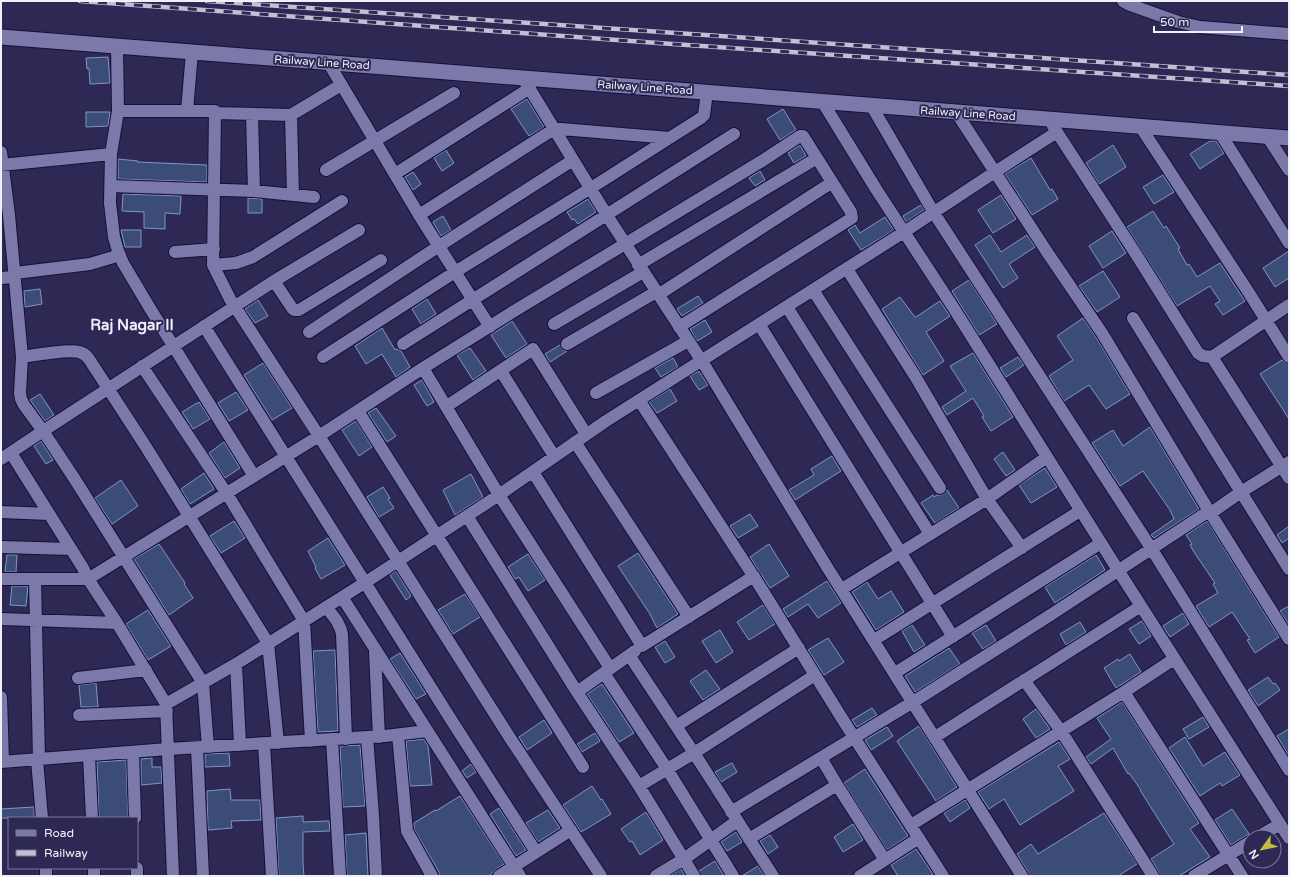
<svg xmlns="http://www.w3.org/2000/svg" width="1290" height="877" viewBox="0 0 1290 877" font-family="'Varela Round',sans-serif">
<rect width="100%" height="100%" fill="#2e2954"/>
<path fill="#3b4c77" stroke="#8195c5" d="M108 57 110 83 90 84 89 68 87 69 86 58Z
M527 99 544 127 529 136 511 109Z
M783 109 796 130 780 140 767 119Z
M86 112H110L108 126 86 127Z
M1210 141H1216L1224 153 1200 169 1190 154Z
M800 145 806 156 794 163 788 153Z
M1113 145 1126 167 1099 184 1086 163Z
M446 150 454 163 442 171 434 158Z
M1031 158 1050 190 1052 189 1058 199 1032 215 1005 174Z
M118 159 138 161 137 162 207 165V182L118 179Z
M760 171 765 180 755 186 749 178Z
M413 172 421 184 413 190 405 177Z
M1163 175 1174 192 1154 204 1143 187Z
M123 194 181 196 180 214 165 213V229L144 228V212L122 211Z
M1001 195 1016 219 993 233 978 210Z
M248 198 262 199V213H248Z
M588 199 596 212 578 224 574 219 572 220 567 212Z
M921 205 924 210 906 222 903 216Z
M1153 211 1164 228 1166 226 1180 248 1178 249 1187 265 1189 264 1197 277 1220 263 1245 301 1223 315 1215 304 1220 301 1210 286 1177 306 1127 227Z
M443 216 451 230 441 236 433 222Z
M885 217 894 230 861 250 848 230 855 225 860 233Z
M121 230H141V247H125Z
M1112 231 1126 253 1103 268 1089 246Z
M990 235 1001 252 1027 235 1035 247 1009 264 1018 278 1003 288 975 245Z
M1289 251V278L1275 287 1263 268Z
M1103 271 1120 297 1097 312 1079 286Z
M969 280 997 324 979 335 952 291Z
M40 289 42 304 25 307 24 291Z
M698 296 703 303 682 316 677 309Z
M900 297 914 316 916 317 940 301 950 316 926 332 944 361 923 375 882 309Z
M427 299 436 314 421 324 412 309Z
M258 300 268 316 255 323 245 309Z
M1083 318 1096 337 1130 394 1106 409 1089 385 1064 401 1049 376 1073 360 1057 336Z
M705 320 712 332 697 341 690 329Z
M512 321 527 344 506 358 491 335Z
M382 328 395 350 397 349 401 351 410 367 396 377 382 354 366 364 355 346Z
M560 345 563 350 567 351 550 362 545 354Z
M470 348 486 371 473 380 457 355Z
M973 353 1013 417 991 431 982 417 984 416 973 398 947 415 942 407 966 391 950 366Z
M1018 357 1024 365 1006 377 1000 368Z
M673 358 678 367 661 377 655 368Z
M1282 360 1285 363 1289 364V419L1260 374Z
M263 363 292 408 272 420 244 375Z
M699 371 708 385 699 390 690 376Z
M422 380 434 402 427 406 414 385Z
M670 389 677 401 657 413 649 402Z
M236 392 248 410 229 421 218 403Z
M40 394 54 415 45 421 30 400Z
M199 402 210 419 193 429 182 412Z
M376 408 396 436 387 442 368 413Z
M356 421 372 447 359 456 342 430Z
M1150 427 1199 509 1154 538 1151 535 1174 519 1170 510 1143 471 1120 486 1092 443 1113 430 1123 446Z
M41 441 53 460 46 464 34 446Z
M224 442 240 468 225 478 209 453Z
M1003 452 1015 470 1006 476 994 459Z
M832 456 841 471 795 500 789 490 814 475 811 469Z
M1045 468 1057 487 1031 503 1019 485Z
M204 473 214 489 190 504 181 489Z
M471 474 483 497 455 515 443 490Z
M121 480 138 506 112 524 95 498Z
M383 487 390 498 388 499 394 508 379 517 367 497Z
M947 490 959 508 935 523 921 503 933 495 934 497 937 495H940L944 494Z
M750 514 758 526 738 538 730 526Z
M234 521 245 538 221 553 210 536Z
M1207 521 1279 637 1255 653 1247 640 1250 639 1232 612 1209 627 1196 606 1218 593 1213 584 1215 583 1194 552 1190 545 1192 544 1186 535Z
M1289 526V538L1282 543 1277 535Z
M328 538 345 565 321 579 315 568 316 567 308 551Z
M159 544 185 583 184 584 193 598 169 615 134 559Z
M769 544 789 576 770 588 750 557Z
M638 553 678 614 657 628 650 614 618 566Z
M528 554 545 580 528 591 519 577 515 579 508 567Z
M7 555H17L16 572H5Z
M1096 555 1105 570 1055 603 1045 587Z
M396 571 411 596 406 600 390 575Z
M827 581 841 603 818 618 808 604 788 617 783 609Z
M867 582 878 599 891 591 904 612 876 630 852 592Z
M12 586H28L26 606 10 605Z
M465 594 480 617 453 634 438 610Z
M763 605 775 624 749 640 737 622Z
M1289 606V625L1280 611Z
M148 610 171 646 148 660 126 624Z
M1183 613 1189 624 1170 637 1163 626Z
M1142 621 1151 636 1139 644 1129 629Z
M1080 622 1086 632 1066 645 1060 634Z
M912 625 925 645 914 652 902 631Z
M986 625 996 641 983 649 972 633Z
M720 630 733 652 716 663 702 641Z
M828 638 844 662 824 675 808 650Z
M665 641 675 657 665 663 655 647Z
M949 648 960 664 915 692 905 676Z
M335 650 338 731 318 732 313 651Z
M400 653 426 694 416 699 390 659Z
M1130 654 1141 672 1116 688 1104 668 1118 659 1119 661Z
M706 670 720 689 703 700 690 681Z
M1268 677 1273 684 1275 683 1280 690 1258 706 1248 690Z
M96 683 98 707H81L79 685Z
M602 684 634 733 619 742 587 694Z
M1122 702 1199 823 1190 829 1210 857 1179 876H1160L1159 872 1151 859 1174 844 1140 790H1141L1129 773 1128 774 1113 748 1091 764 1086 757 1111 739 1097 718Z
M872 708 877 715 857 727 852 720Z
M1036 709 1050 729 1036 738 1023 719Z
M1203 717 1209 727 1189 739 1183 729Z
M544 720 552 733 527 750 519 737Z
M919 726 957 787 936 801 897 741Z
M887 727 893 736 871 750 865 740Z
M1289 729V756L1277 736Z
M595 733 600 741 582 752 577 744Z
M1185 737 1203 766 1225 752 1240 775 1222 786 1220 783 1200 796 1169 748Z
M424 739 428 746 432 785 410 786 406 741Z
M1059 742 1070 759 1058 766 1074 791 1020 825 1004 799 989 809 978 792Z
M360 745 365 806 343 807 340 746Z
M229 753 230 766 205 767V754Z
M152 758V767H161L162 783 141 785V759Z
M126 760 128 818H99L97 762Z
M732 763 737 772 721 782 715 772Z
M471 764 476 772 467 778 462 771Z
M865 769 908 836 887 850 844 783Z
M592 786 601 800 602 799 611 814 581 832 563 805Z
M230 789 231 800H260L261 820 231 821 232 828 208 830 207 791Z
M460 796 504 864 495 870 489 876H439V872L414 829V823L435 810 436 811Z
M965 800 970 808 950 822 944 813Z
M34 807V818H1V809Z
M499 808 526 850 516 856 490 814Z
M1232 809 1249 834 1231 845 1215 820Z
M548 810 560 828 538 842 526 823Z
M646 812 663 840 640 855 632 841 630 842 621 829Z
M1104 813 1137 864 1118 876H1029L1028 872 1017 854 1031 844 1038 854Z
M303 816V822L329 821 330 831 303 832V863L304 876H279L276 818Z
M853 824 863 840 843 852 834 837Z
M736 832 742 842 727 851 721 842Z
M366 833 368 876H347L345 835Z
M770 835 778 847 768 854 760 841Z
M916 849 933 874 930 876H898L891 865Z
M715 861 724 876H701L699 871Z
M758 866 764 876H742Z
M681 869 685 876H670Z"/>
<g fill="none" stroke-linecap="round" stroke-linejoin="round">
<g stroke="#170f38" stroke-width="14">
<path id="minor" d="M1123 1 1128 4 1178 22 1200 27 1289 34
M117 46 118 111H215L213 265 230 299 319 436 510 738 601 876
M328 62 419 215 490 327
M523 78 606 214 705 366 827 567 1022 876
M822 101 876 189 953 307 1118 570 1289 838
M871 105 934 213 1151 548 1289 770
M118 111 111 154 110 203 114 237 118 251 123 263 151 310 254 476
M187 111 192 52
M956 112 1047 252 1102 333 1209 511 1289 639
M215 113 291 115
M252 114 254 191
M1053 126 1134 251 1198 353 1203 356 1212 357 1289 478
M1140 126 1249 293 1289 357
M1220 133 1289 243
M1267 136 1289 170
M1 152 9 215 22 357 20 393 21 399 24 405 43 431 1 459
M1 165 111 154
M326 170 454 93
M395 174 530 88
M111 186 254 191 314 197
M293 195 291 115 341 85
M419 215 554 129H561L670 138
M175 252 214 249
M213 265 236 263 253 257 342 201
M638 265 817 158
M847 269 915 376 987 499 1022 548
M15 273 90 264 120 255
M1 278 15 277
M274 281 292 308 294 310H299L381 260
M813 290 940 488
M658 295 831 183
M787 307 930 534
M1133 318 1241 492 1289 462
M554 324 643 272
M759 324 953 637
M204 326 450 718 536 852
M309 332 439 246 573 160
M403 344 734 134
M567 344 656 292
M22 357C35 355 68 349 79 352 84 353 86 355 89 359L146 447 268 643 278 743
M323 357 455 272 591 188 701 118 704 115 707 92
M1212 357 1289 305
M142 366 229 497 262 552 304 621 311 741
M423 368 511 313 762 161 800 136H803L851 212 852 218 679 327
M501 371 554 456
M596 393 688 341
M639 400 756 580 843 720 943 876
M447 406 533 349 586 434
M358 411 583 767
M575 442 689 617
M11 453 83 568 88 579 117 623 166 704 173 876
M533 472 642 646 754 576
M1 512 49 514
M1211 513 1241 492 1289 569
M467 516 577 692 639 786 694 876
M1 547 71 549
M1 579H88L319 436 423 368 499 495 606 421 904 232 995 172 1057 132
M35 579 39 760
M842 589 987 499 1047 457
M342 597 520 876
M326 607C333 616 340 623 342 634L346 739
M1 619 117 623
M874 640 1080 511
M375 652 379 737
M629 655 676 726 799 648
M236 664 240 745
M604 673 667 769 733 876
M895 673 1101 543
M78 678 146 670
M1024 680 1061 731 1153 876
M577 692 635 651
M1124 692 1242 876
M1 697 3 762
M166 704 236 664 366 582 499 495 610 668
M79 715 167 711
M398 735 407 831 432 876
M367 737 373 815 376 876
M935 737 1141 606
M332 739 340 876
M264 744 272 876
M208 747 203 683 74 478 43 431 274 281 359 230
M197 748 203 876
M133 753 135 818
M89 756 92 818
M821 758 837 785 885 860
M37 760 42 818
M1 762 168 749 385 736 427 731
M639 786 694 753 676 726
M731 812 913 702 1052 614 1209 511
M911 825 1124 692 1174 659
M1258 837 1280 824
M749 839 837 785
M46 868V876
M94 868V876
M137 868V876
M499 876 571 830
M656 876 684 859 737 821
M773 876 694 753 815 675
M860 876 919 838
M1194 876 1250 842"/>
</g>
<g stroke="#170f38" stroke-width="17">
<path id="tertiary" d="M1 37 1289 138"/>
</g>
<use href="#minor" stroke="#7b78aa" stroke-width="12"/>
<use href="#tertiary" stroke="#7b78aa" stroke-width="15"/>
<g stroke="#c2c1d3" stroke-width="4.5">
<path id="rail" d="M80 1 658 43 1289 86
M207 1 1289 75"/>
</g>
<use href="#rail" stroke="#2e2954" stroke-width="3" stroke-dasharray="9" stroke-linecap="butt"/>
</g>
<g text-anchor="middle" stroke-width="4" stroke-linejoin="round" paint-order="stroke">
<g font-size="11" fill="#f0f0fb" stroke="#2e2954">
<text transform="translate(322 62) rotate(4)" y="4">Railway Line Road</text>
<text transform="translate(645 87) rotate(4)" y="4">Railway Line Road</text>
<text transform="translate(968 113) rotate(4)" y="4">Railway Line Road</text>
</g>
<g font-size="15" font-weight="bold" fill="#f0f0fb" stroke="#2e2954">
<text x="132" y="330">Raj Nagar II</text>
</g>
</g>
<rect width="1290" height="877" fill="none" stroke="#f0f0fb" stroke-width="4"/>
<rect x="8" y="817" width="130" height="52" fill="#2e2954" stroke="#7c7997"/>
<rect x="16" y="830" width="20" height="6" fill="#7b78aa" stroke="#7c7997"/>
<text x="44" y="837" font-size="12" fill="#f0f0fb">Road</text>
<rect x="16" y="850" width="20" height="6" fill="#c2c1d3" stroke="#7c7997"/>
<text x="44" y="857" font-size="12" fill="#f0f0fb">Railway</text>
<g transform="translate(1262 849) rotate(237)"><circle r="19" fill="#2e2954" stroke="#7c7997"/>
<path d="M0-3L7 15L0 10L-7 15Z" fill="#c3bd3f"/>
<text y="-6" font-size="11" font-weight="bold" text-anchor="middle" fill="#f0f0fb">N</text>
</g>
<path d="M1154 26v6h88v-6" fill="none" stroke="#f0f0fb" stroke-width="2"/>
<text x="1160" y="26" font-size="12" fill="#f0f0fb" stroke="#2e2954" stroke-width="3" paint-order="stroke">50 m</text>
</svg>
